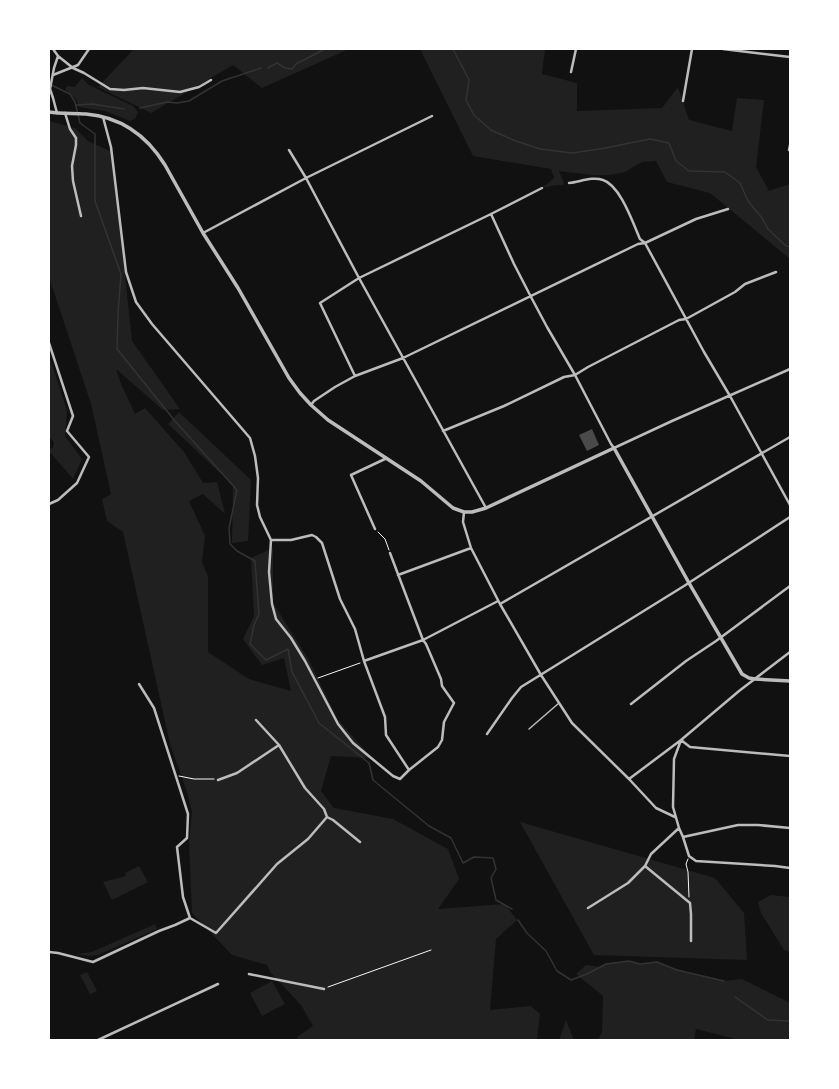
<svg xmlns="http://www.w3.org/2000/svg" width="839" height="1089" viewBox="0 0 839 1089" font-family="'Roboto Condensed',sans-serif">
<rect width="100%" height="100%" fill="#111"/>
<path fill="#202020" d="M134 49H349L262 88 233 65 151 113 98 87Z
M420 49H545L542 74 577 83V111L662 108 678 87 689 120 732 131 737 98 764 100 756 167 769 191 790 184V259L710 193 667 182 656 161 642 162 625 172 609 175H593L559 171 564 183 563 185H557L542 188 554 178 551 169 473 156Z
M82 78 89 85 133 106 138 112 135 119 130 121 105 111 79 107 76 99 65 89 67 86 75 87Z
M49 121 75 128 88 141 112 152 132 341 180 409 163 410 116 369 122 386 135 414 145 408 184 452 203 483 217 482 225 514 203 494 189 501 205 536 202 562 208 577V652L249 679 291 691 284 658 262 665 243 639 254 616 251 558 273 548V603L309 660 338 720 372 758 331 756 321 791 334 808 393 819 448 849 459 879 438 909 505 904 517 920 496 939 490 1010 531 1006 540 1014 537 1040H299L297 1037 313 1026 301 1005 270 972 267 965 232 955 192 913 189 842 192 812 186 789 170 744 123 532 107 521 102 499 111 494 91 404 49 277Z
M49 360 51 361 67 411 65 436 82 459 73 479 49 451V449L53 448 54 442 49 437Z
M179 412 251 480 248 541 232 543 233 485 168 424Z
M520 822 715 878 744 913 747 960 594 955Z
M139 866 148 882 112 900 103 882 126 876 125 873Z
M771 895 790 897V952L784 950 761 913 758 902Z
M155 924 157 929 98 955 89 956 76 954 92 952Z
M629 961 640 964 657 962 677 970 724 981 742 979 790 1003V1040H740L696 1029 694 1040H598L602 1032 603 996 576 974 586 965 600 967 606 964Z
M87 972 97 991 90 994 80 975Z
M272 981 285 1004 262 1016 250 993Z
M566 1020 574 1040H559Z"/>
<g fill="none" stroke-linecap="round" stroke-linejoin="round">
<path stroke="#333" stroke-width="1.5" d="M453 49 469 80 466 100 474 115 491 130 513 140 540 149 572 153 600 149 650 139 669 143 676 161 689 171 725 172 740 183 748 201 762 218 768 229 786 246 790 247
M268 68 277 63 285 68 292 69 296 64 325 49
M49 84 70 94 75 102 80 123 95 134V201L121 274 118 313 117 349 175 421 237 490 229 528 230 544 237 551 255 561 259 614 254 625 250 644 266 660 288 649 292 672 319 723 369 763 373 780 429 826 451 838 463 863 474 857 493 858 496 869 491 878 496 900 512 909
M76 105 92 104 124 109
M140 108 167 102 177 103 189 101 222 81 261 68
M518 920 527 933 546 951 557 971 571 980 587 974 606 964 629 961 640 964 657 962 677 970 724 981
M735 997 768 1020 790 1021"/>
</g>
<path fill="#4a4a4a" d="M592 429 599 445 587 451 579 435Z"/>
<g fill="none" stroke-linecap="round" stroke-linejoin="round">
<path stroke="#f5f5f5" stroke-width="1" d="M378 532 385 539 389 550
M318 678 360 663
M179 776 194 779H214
M688 859 686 864 688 872 689 897
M328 987 431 950"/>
<path stroke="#bcbcbc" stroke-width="1.5" d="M529 729 559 703"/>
<path stroke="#bcbcbc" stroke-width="2.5" d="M53 49 58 56 73 68 84 73 110 89 124 90 143 88 180 92 199 87 211 80
M723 49 790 57
M571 72 576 49
M53 75 78 65 89 49
M683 101 692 49
M57 113 53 98 50 89 54 68 58 56
M65 113 70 129 76 138V145L72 166 73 181 81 216
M103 117 111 147 126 272 136 302 152 324 250 438 255 456 258 478 257 505 260 517 271 540 269 572 272 604 276 619 291 638 305 661 338 724 353 743 393 776 400 779 409 770 438 747 442 740 444 722 454 703 442 686 441 679 426 644 423 640 390 553
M289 150 306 178 359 278 486 508
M789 150 790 145
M569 183C580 182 592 176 603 180 620 185 633 223 640 239L645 243 704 352 730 396 790 505
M491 214 514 264 531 297 547 327 575 375 611 444 614 448 672 421 790 369
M203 233 306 178 432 116
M49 343 73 416 67 431 89 457 77 483 58 500 49 504
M355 376 320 303 359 278 491 214 542 188
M311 405 314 401 335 387 355 376 403 358 638 244 645 243 696 219 728 209
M443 431 504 406 564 377 575 375 588 367 679 320 686 319 735 292 745 284 776 272
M464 512 463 522 471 548 500 604 541 675 572 723 629 779 656 808 675 817
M375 529 351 475 387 458
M271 540H291L312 535 316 537 322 543 340 599 355 629 364 661 385 717 386 735 409 770
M398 575 471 548
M500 604 790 437
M364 661 423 640 498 601
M139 684 154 708 188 814 187 838 177 847 183 897 190 918
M631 704 686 661 716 641 790 586
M256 720 279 745 305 788 324 809 327 817 333 820 360 842
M487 734 512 698 521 687 684 586 790 517
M681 740 674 759 673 807 679 828 683 837 689 856 696 861 775 866 790 868
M681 740 690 747 790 756
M629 779 681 740 739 691 790 652
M218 780 237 773 279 745
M683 837 738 825H758L790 828
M645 866 690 903 691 914V941
M588 908 628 883 645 866 651 854 679 828
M190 918 216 933 277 864 308 839 327 817
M49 952 58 953 93 962 159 931 175 925 190 918
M249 974 324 989
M98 1040 218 984"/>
<path stroke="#bcbcbc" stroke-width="3.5" d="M49 112C61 114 73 113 86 114 121 117 147 136 165 165L203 233 238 288 289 378 300 393 311 405 328 420 421 481 453 508 464 512H472L486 508 614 448 689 583 742 674 749 678 755 679 790 681"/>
</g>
<rect width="839" height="1089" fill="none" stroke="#ffffff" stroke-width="100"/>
</svg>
